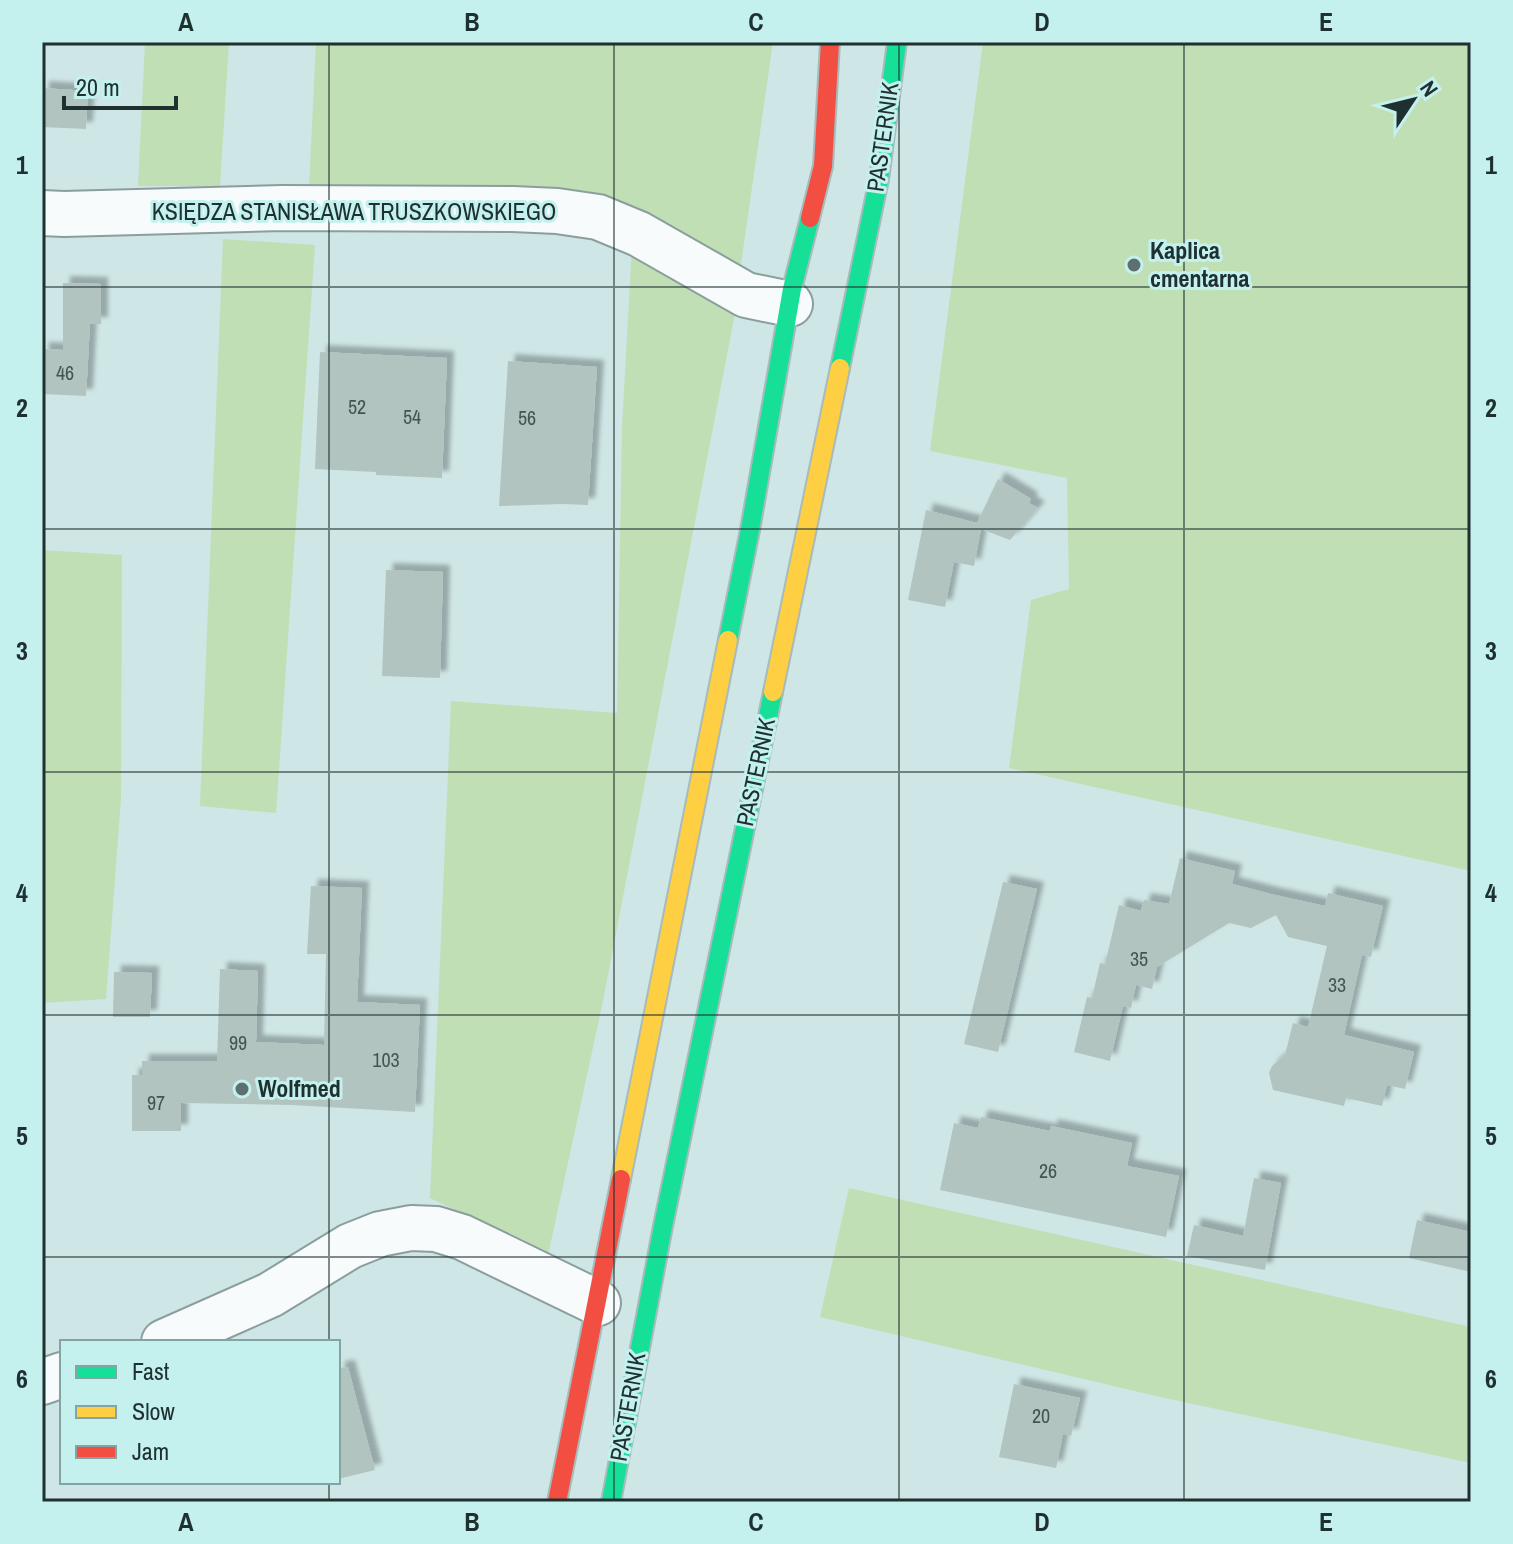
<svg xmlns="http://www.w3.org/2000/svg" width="1513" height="1544" viewBox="0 0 1513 1544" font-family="'Archivo Narrow',sans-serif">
<defs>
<filter id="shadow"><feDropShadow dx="7" dy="-7" stdDeviation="2" flood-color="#0004"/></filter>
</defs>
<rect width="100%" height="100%" fill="#cee6e5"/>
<path fill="#c0dfb5" d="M145 42H229L220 186H138Z
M316 42H773L740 271 630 213 309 188Z
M983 42H1471V871L1009 768 1031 600 1069 589 1067 478 930 451Z
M223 239 315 245 276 813 200 806Z
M632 246 736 308 603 1001 547 1260 497 1230 430 1198 451 701 617 713 622 427Z
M42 550 122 555 121 798 106 999 42 1003Z
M849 1188 1471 1327V1463L1160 1397 820 1317Z"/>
<path fill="#b2c4c0" filter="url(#shadow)" d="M42 88 88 91 86 129 42 127Z
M63 283 101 284V324H90L86 396 42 394V349L63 350Z
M320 352 447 358 442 478 376 475V472L315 469Z
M508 361 597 367 588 505 562 504 499 506Z
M998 479 1031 499 1029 503 1038 508 1010 540 981 529 974 566 954 562 945 607 908 600 926 510 977 523Z
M386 570 443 572 440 678 382 676Z
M1180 858 1235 871 1232 884 1275 895 1325 906 1328 893 1383 906 1371 957 1362 955 1344 1035 1414 1052 1405 1089 1387 1085 1382 1106 1346 1098 1344 1106 1273 1090 1269 1073 1272 1066 1285 1055 1293 1023 1308 1027 1327 946 1288 937 1276 915 1251 928 1229 923 1157 967 1152 989 1136 985 1131 1008 1123 1006 1110 1061 1074 1052 1087 997 1092 998 1100 963 1105 964 1119 905 1141 911 1144 900 1169 904Z
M1003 882 1037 889 998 1052 964 1044Z
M311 886 362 888 357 1002 420 1005 415 1112 292 1105 181 1103V1131H132V1075H142V1061H217L220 969 258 971 256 1042 324 1045 326 954H307Z
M114 972 152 973 150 1017H113Z
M981 1117 1050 1131 1051 1126 1132 1143 1127 1166 1179 1176 1166 1237 940 1190 954 1123 978 1128Z
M1254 1178 1281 1183 1265 1270 1187 1256 1194 1225 1243 1236Z
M1417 1220 1471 1232V1272L1409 1258Z
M348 1367 375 1470 338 1479V1368Z
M1014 1384 1080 1398 1071 1436 1063 1434 1056 1468 999 1457Z"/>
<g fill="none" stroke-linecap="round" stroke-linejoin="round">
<g stroke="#8b9e9e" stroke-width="48">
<path id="street" d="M42 213 64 214 282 208 513 209 557 211 598 217 639 234 746 295 790 304
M164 1342 270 1295 350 1246 380 1234 411 1228 436 1229 462 1237 598 1303
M42 1382 62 1375"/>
</g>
<g stroke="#a7bbbd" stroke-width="22">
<path id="fast" d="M840 368 879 179 897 42
M728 640 750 530 792 289 810 218
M611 1502 663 1226 773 692"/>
</g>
<g stroke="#a7bbbd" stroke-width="22">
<path id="slow" d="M773 692 840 368
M621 1179 728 640"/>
</g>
<g stroke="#a7bbbd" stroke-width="22">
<path id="jam" d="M810 218 823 166 830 42
M557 1502 621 1179"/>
</g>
<use href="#street" stroke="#f8fbfb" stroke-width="44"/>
<use href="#fast" stroke="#16e098" stroke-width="18"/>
<use href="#slow" stroke="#ffcf43" stroke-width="18"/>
<use href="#jam" stroke="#f24e42" stroke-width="18"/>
</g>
<path fill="none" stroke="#1e302f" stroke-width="2" stroke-opacity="0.55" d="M329 42V1342M614 42V1502M899 42V1502M1184 42V1502M42 287H1471M42 529H1471M42 772H1471M42 1015H1471M42 1257H1471M329 1482V1502"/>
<g fill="#5c706f" stroke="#c4f1ee" stroke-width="3">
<circle cx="1134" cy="265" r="8"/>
<circle cx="242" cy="1089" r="8"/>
</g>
<g text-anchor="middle" stroke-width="6" stroke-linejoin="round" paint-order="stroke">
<g font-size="20" fill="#435553">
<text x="65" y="380">46</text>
<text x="357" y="414">52</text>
<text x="412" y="424">54</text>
<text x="527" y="425">56</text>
<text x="1139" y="966">35</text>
<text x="1337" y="992">33</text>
<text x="238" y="1050">99</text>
<text x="386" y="1067">103</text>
<text x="156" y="1110">97</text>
<text x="1048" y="1178">26</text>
<text x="1041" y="1423">20</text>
</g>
<g font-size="24" fill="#1e302f" stroke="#c4f1ee">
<text transform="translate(883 137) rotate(-82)" y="8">PASTERNIK</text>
<text x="354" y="220">KSIĘDZA STANISŁAWA TRUSZKOWSKIEGO</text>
<text transform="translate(756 772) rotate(-78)" y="8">PASTERNIK</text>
<text transform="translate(628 1407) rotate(-80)" y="8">PASTERNIK</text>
</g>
<g font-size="24" font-weight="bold" fill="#1e302f" stroke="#c4f1ee" text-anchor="start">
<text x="1150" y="259">Kaplica<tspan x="1150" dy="28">cmentarna</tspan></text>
<text x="258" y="1097">Wolfmed</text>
</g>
</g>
<rect width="1513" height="1544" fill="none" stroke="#c4f1ee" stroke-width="88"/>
<rect x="60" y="1340" width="280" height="144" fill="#c4f1ee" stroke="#82a4a2" stroke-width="2"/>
<rect x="76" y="1366" width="40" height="12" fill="#16e098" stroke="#82a4a2" stroke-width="2"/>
<text x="132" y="1380" font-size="24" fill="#1e302f">Fast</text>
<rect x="76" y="1406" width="40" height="12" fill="#ffcf43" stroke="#82a4a2" stroke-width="2"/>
<text x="132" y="1420" font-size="24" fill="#1e302f">Slow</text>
<rect x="76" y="1446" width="40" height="12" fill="#f24e42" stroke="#82a4a2" stroke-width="2"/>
<text x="132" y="1460" font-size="24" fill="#1e302f">Jam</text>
<g transform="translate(1413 100) rotate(55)" stroke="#c4f1ee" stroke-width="6" paint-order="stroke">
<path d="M0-6L14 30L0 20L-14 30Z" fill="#1e302f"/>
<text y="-12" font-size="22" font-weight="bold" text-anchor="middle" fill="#1e302f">N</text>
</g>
<path d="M64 96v12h112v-12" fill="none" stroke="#1e302f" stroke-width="4"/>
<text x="76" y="96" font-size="24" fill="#1e302f" stroke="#c4f1ee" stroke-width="6" paint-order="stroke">20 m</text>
<rect x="44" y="44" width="1425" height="1456" fill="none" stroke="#1e302f" stroke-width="3"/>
<g font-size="26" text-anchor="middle" font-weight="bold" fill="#1e302f">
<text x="186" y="31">A</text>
<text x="472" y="31">B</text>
<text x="756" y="31">C</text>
<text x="1042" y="31">D</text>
<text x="1326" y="31">E</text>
<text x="22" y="174">1</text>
<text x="1491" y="174">1</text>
<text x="22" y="417">2</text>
<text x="1491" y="417">2</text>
<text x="22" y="660">3</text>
<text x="1491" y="660">3</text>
<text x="22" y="902">4</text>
<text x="1491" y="902">4</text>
<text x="22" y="1145">5</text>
<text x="1491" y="1145">5</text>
<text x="22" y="1388">6</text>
<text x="1491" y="1388">6</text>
<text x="186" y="1531">A</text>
<text x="472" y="1531">B</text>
<text x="756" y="1531">C</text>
<text x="1042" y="1531">D</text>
<text x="1326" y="1531">E</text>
</g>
</svg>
